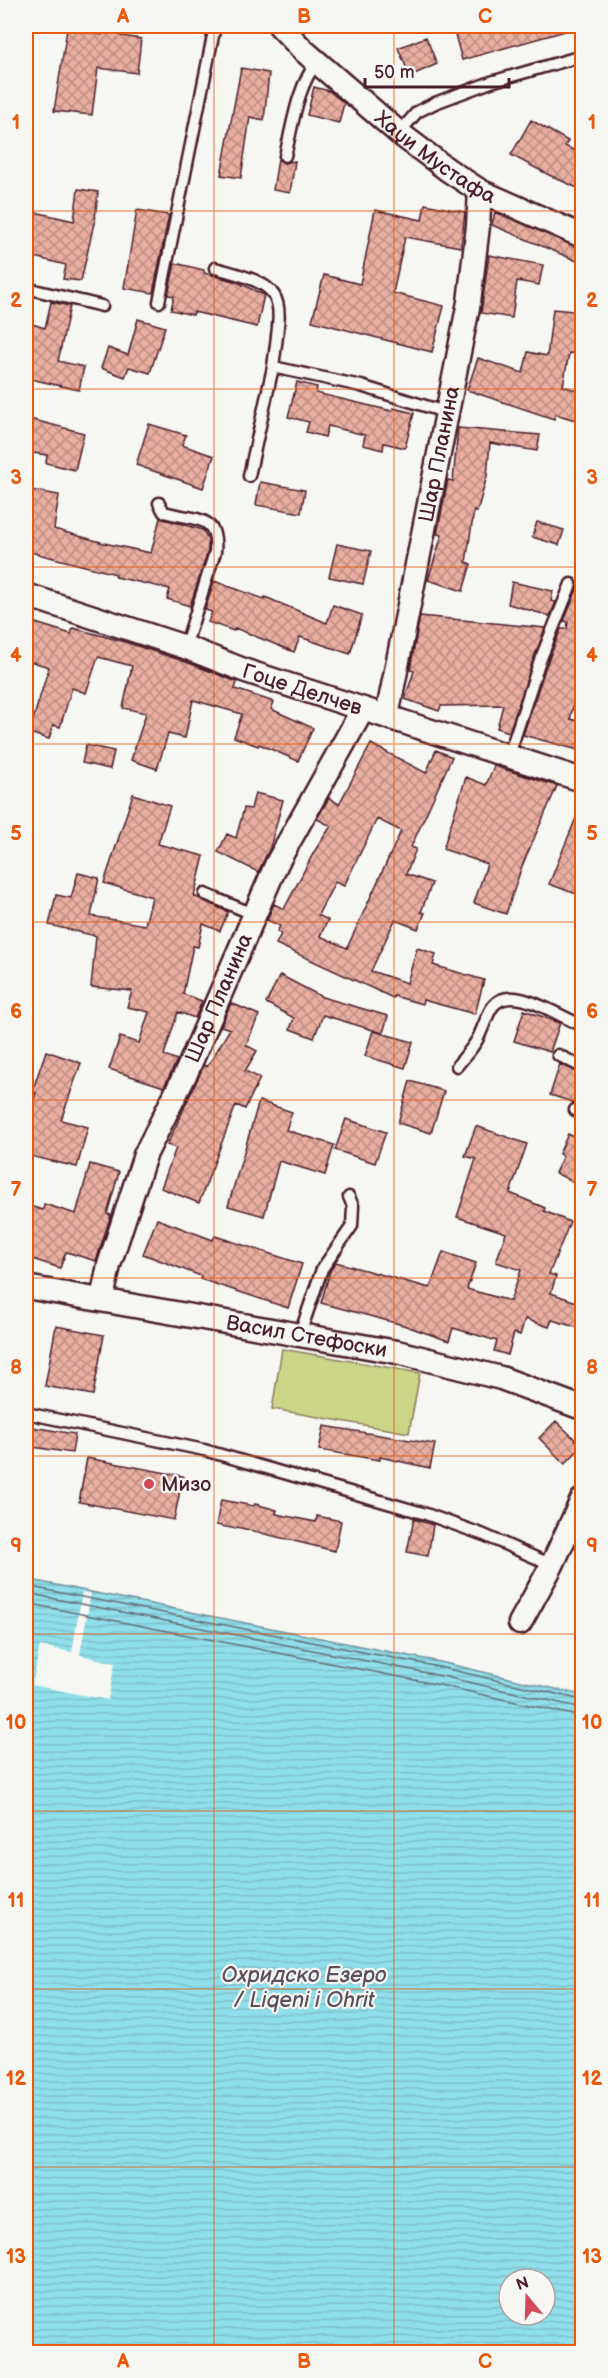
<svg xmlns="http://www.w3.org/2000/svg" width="608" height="2378" viewBox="0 0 608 2378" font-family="'Balsamiq Sans',sans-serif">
<defs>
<pattern id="water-rules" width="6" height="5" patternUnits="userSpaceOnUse" patternTransform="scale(1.5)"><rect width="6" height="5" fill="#8fdfea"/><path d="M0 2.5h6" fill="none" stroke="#7dbfc9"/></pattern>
<pattern id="building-cross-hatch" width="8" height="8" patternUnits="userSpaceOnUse" patternTransform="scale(1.5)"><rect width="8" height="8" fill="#e7aea1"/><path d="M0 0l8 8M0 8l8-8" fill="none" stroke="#bd8d83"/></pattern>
</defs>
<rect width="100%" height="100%" fill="#f6f6f2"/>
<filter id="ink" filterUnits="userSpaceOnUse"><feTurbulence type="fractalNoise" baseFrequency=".0167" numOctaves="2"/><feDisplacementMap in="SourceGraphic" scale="12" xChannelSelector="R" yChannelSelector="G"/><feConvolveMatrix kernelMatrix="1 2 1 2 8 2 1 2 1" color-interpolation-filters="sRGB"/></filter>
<g filter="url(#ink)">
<path fill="#cad588" stroke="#8a7a5a" stroke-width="1.5" d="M282 1349 420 1373 409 1433 272 1409Z"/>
<path fill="url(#water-rules)" stroke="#73929e" stroke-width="1.5" fill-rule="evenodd" d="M26 1579 440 1662 582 1695V2352H26ZM509 2279H545V2315H509Z"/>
<path fill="#f6f6f2" d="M82 1592 91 1593 80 1655 115 1663 108 1700 32 1685 40 1646 72 1652Z"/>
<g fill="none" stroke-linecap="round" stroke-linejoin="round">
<path stroke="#666c77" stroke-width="1.5" d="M26 1586 439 1667 582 1700
M26 1593 437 1675 582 1708
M26 1603 435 1684 582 1717"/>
</g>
<path fill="url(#building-cross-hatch)" stroke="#4a1f2b" stroke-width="1.5" fill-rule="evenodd" d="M103 26H123L121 36 141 39 137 73 98 68 92 115 54 111 67 29 102 35Z
M473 26H568L569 30 462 60 454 31Z
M426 37 437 64 410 76 398 48Z
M241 68 269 73 264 120 250 117 241 178 221 175Z
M314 87 329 91 344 103 339 123 307 115Z
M531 120 568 141 565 146 582 154V190L549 175 511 155Z
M278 159 284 163 295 161 290 193 273 190Z
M78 189 98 192 95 219 81 281 63 279 66 265 26 255V210L74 221Z
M425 204 465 212 461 247 405 237 393 293 444 306 432 352 312 321 324 275 360 284 375 210 422 220Z
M137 210 169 215 153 293 124 288Z
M495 212 582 249V263L492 225Z
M489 255 543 265 539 285 517 281 512 318 481 313Z
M175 263 204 270V273L237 282 264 295 257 327 194 312 193 315 171 310 174 296 168 295Z
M51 302 70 306 58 361 84 367 79 390 26 378V322L45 328Z
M553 309 582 312V355L569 353 563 386 582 392V422L555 414 554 419 467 390 478 358 523 373 528 352 547 356Z
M138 319 165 327 150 373 129 367 125 377 101 368 108 348 128 355Z
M297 382 317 387 316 393 392 411 393 408 414 413 405 448 384 443 383 450 363 445 365 435 328 426 325 437 306 432 309 422 288 417Z
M26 418 84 433 75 470 46 463 47 455 26 452Z
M149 424 186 435 182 445 214 456 203 488 136 465Z
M458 428 540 435 537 451 490 443 487 476 477 512 474 511 466 562 471 564 463 591 428 580 442 535 437 534 448 480 453 481Z
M260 482 305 490 301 513 256 505Z
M31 490 59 495 54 529 104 543 151 553 160 518 203 530 208 540V551L190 606 167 599 170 589 115 577 116 574 26 551V524Z
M537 522 564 530 559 545 532 537Z
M337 544 371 551 363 584 329 577Z
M214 581 264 599 265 597 327 623 333 605 362 615 350 654 300 637 294 652 235 628 234 631 208 622 212 612 205 610Z
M512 582 553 591 551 601 556 602 550 616 508 604Z
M578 587H582V649L575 678 580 679 570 719 582 722V751L523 735 546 666 561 629H567L568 622 564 621Z
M420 616 545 628 509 732 497 728 503 705 441 706 439 711 405 699 414 671 410 670Z
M26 620 71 634 73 628 122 641 189 663 237 682 235 689 274 702 271 709 313 728 298 761 259 744 258 746 234 737 242 714 193 700 185 738 168 734 157 769 131 760 146 713 123 708 132 666 98 657 86 693 72 688 60 727 53 725 49 739 29 733 49 667 26 660Z
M371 744 426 773 436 750 452 757 411 847 416 849 406 874 432 883 421 912 425 913 418 929 395 920 371 971 407 983 417 948 436 954 433 965 484 980 475 1014 423 1000 422 1004 394 996 393 998 276 944 281 934 277 932 280 926 267 920 274 904 284 909 314 852 331 826 317 819 329 798 339 804ZM377 819 401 831 347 948 320 936 328 920 318 915 335 882 344 886Z
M86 745 114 751 110 769 82 763Z
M494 766 557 786 522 866 506 914 474 903 487 864 443 849 466 777 486 785Z
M255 793 283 800 270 848 258 872 218 852 227 834 236 838 244 808 251 809Z
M133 794 170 806 158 844 204 856 194 896 228 912 220 931 203 924 198 947 193 946 183 994 202 1001 195 1018 178 1012 164 1055 177 1060 164 1087 109 1069 120 1037 139 1043 149 1012 127 1007 132 991 91 987 96 936 49 925 56 895 71 898 78 873 99 878 91 916 145 925 152 897 104 883Z
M582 803V896L549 884Z
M280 975 322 997 388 1016 383 1033 323 1015 314 1038 290 1029 294 1018 266 1003Z
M231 1003 259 1015 246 1045 257 1051 245 1071 260 1078 245 1109 236 1105 199 1203 161 1188 176 1148 167 1145 204 1065 207 1067 230 1029 221 1026Z
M524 1010 560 1023 550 1052 514 1041Z
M373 1031 413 1042 405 1068 365 1056Z
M46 1051 81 1063 61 1120 88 1127 77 1167 26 1155V1125L36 1093 32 1092Z
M560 1064 582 1074V1105L550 1095Z
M410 1081 444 1091 431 1133 398 1123Z
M259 1101 292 1112 286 1130 334 1145 325 1175 279 1161 264 1216 228 1206Z
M346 1119 386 1132 375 1163 335 1150Z
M476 1126 527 1144 510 1193 545 1208 544 1211 570 1222 549 1274 556 1276 551 1293 582 1304V1329L552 1320 549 1327 525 1319 520 1335 514 1333 508 1355 494 1351 497 1341 453 1328 449 1341 403 1325 321 1303 330 1271 336 1262 430 1288 443 1252 476 1263 467 1289 510 1301 521 1270 496 1262 506 1233 457 1217 476 1159 465 1156Z
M568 1134 582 1141V1186L555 1173 563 1156 559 1154Z
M90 1164 119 1172 107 1214 111 1215 96 1261 66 1252 60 1268 26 1257V1205L43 1210 44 1204 76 1214Z
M157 1219 213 1240 215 1236 302 1264 288 1308 200 1279 201 1276 143 1254Z
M56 1326 104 1335 93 1395 45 1386Z
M556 1421 582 1446 565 1464 539 1438Z
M26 1426 75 1434 72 1453 26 1446Z
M324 1426 435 1444 430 1468 380 1457V1460L319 1450Z
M87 1458 183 1476 174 1520 79 1502Z
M221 1500 254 1506 255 1504 277 1510 276 1514 316 1522 317 1516 341 1521 335 1551 237 1527 236 1529 216 1525Z
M414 1519 433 1525 428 1556 407 1552Z"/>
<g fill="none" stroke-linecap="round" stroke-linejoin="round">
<g stroke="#4a1f2b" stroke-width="15">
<path id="service" d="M399 133 417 112 435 103 491 82 582 56
M285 156C293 124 297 87 317 62
M215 268C290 287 282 296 273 367L361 386 448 413
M26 288 102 306
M159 302 215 26
M249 476 273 367
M159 503 164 512C194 521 219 513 215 552L185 647
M509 755 539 663 571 584
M205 894 253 914
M558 1055 582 1067
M457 1066C464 1057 472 1049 477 1040 483 1029 486 1016 493 1006 512 982 560 1018 582 1025
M575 1110 582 1113
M300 1334 322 1269 352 1226 353 1206 349 1197
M26 1413 204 1450 426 1514 484 1535 552 1565"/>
</g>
<g stroke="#4a1f2b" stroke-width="27">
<g id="minor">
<path id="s1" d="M280 26 303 50 399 133 448 170 480 191 582 236"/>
<path id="s2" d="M26 595 185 647 246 671 582 780"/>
<path id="s3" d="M387 716 469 302 478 226 480 191"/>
<path id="s4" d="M26 1287 397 1352 501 1378 582 1408"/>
<path id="s5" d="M102 1299 109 1265 145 1155 187 1071 277 863 363 709"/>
<path d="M520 1623 552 1565 582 1500"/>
</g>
</g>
<use href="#service" stroke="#f6f6f2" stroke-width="10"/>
<use href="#minor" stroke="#f6f6f2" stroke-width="22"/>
</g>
</g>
<path fill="none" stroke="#e8590c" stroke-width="1.5" stroke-opacity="0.55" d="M214 26V2352M394 26V2352M26 211H582M26 389H582M26 567H582M26 744H582M26 922H582M26 1100H582M26 1278H582M26 1456H582M26 1634H582M26 1811H582M26 1989H582M26 2167H582"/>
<circle fill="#d1495b" stroke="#f6f6f2" stroke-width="2" cx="149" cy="1484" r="6"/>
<g text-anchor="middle" stroke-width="4.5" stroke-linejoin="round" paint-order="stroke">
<g font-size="21" fill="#4a1f2b" stroke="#f6f6f2">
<text dy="7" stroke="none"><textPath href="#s1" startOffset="204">Хаџи Мустафа</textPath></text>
<text dy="7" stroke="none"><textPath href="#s3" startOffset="267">Шар Планина</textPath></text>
<text dy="7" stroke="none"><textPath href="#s2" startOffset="292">Гоце Делчев</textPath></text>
<text dy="7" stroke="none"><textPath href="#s5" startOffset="324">Шар Планина</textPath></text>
<text dy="7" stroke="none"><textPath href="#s4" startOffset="285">Васил Стефоски</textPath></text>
</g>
<g font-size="21" fill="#4a1f2b" stroke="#f6f6f2" text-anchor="start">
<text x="161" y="1491">Мизо</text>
</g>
<g font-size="22" font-style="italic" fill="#5b4f5b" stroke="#f6f6f2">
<text x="304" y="1982">Охридско Езеро<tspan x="304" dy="25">/ Liqeni i Ohrit</tspan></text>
</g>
</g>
<rect width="608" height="2378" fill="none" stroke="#f6f6f2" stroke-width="66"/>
<g transform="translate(527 2297) rotate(341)"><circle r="28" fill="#f6f6f2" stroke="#b1a0a2" stroke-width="1.5"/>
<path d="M0-4.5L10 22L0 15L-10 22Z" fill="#d1495b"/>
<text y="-9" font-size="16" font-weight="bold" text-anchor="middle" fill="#4a1f2b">N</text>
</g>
<path d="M365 78v9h144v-9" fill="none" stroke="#4a1f2b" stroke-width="3"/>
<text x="374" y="78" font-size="18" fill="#4a1f2b" stroke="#f6f6f2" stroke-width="4.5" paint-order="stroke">50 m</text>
<rect x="33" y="33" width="542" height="2312" fill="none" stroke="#e8590c" stroke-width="2"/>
<g font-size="20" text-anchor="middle" font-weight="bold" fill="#e8590c">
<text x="123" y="23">A</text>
<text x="304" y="23">B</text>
<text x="485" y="23">C</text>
<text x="16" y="129">1</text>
<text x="592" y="129">1</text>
<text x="16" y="307">2</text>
<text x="592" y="307">2</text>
<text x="16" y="484">3</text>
<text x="592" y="484">3</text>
<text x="16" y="662">4</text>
<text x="592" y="662">4</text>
<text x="16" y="840">5</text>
<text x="592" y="840">5</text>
<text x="16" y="1018">6</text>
<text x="592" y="1018">6</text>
<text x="16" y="1196">7</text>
<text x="592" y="1196">7</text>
<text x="16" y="1374">8</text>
<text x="592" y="1374">8</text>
<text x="16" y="1552">9</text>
<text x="592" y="1552">9</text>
<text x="16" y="1729">10</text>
<text x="592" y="1729">10</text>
<text x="16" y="1907">11</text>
<text x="592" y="1907">11</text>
<text x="16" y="2085">12</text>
<text x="592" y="2085">12</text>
<text x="16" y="2263">13</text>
<text x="592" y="2263">13</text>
<text x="123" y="2368">A</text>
<text x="304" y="2368">B</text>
<text x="485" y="2368">C</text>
</g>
</svg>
